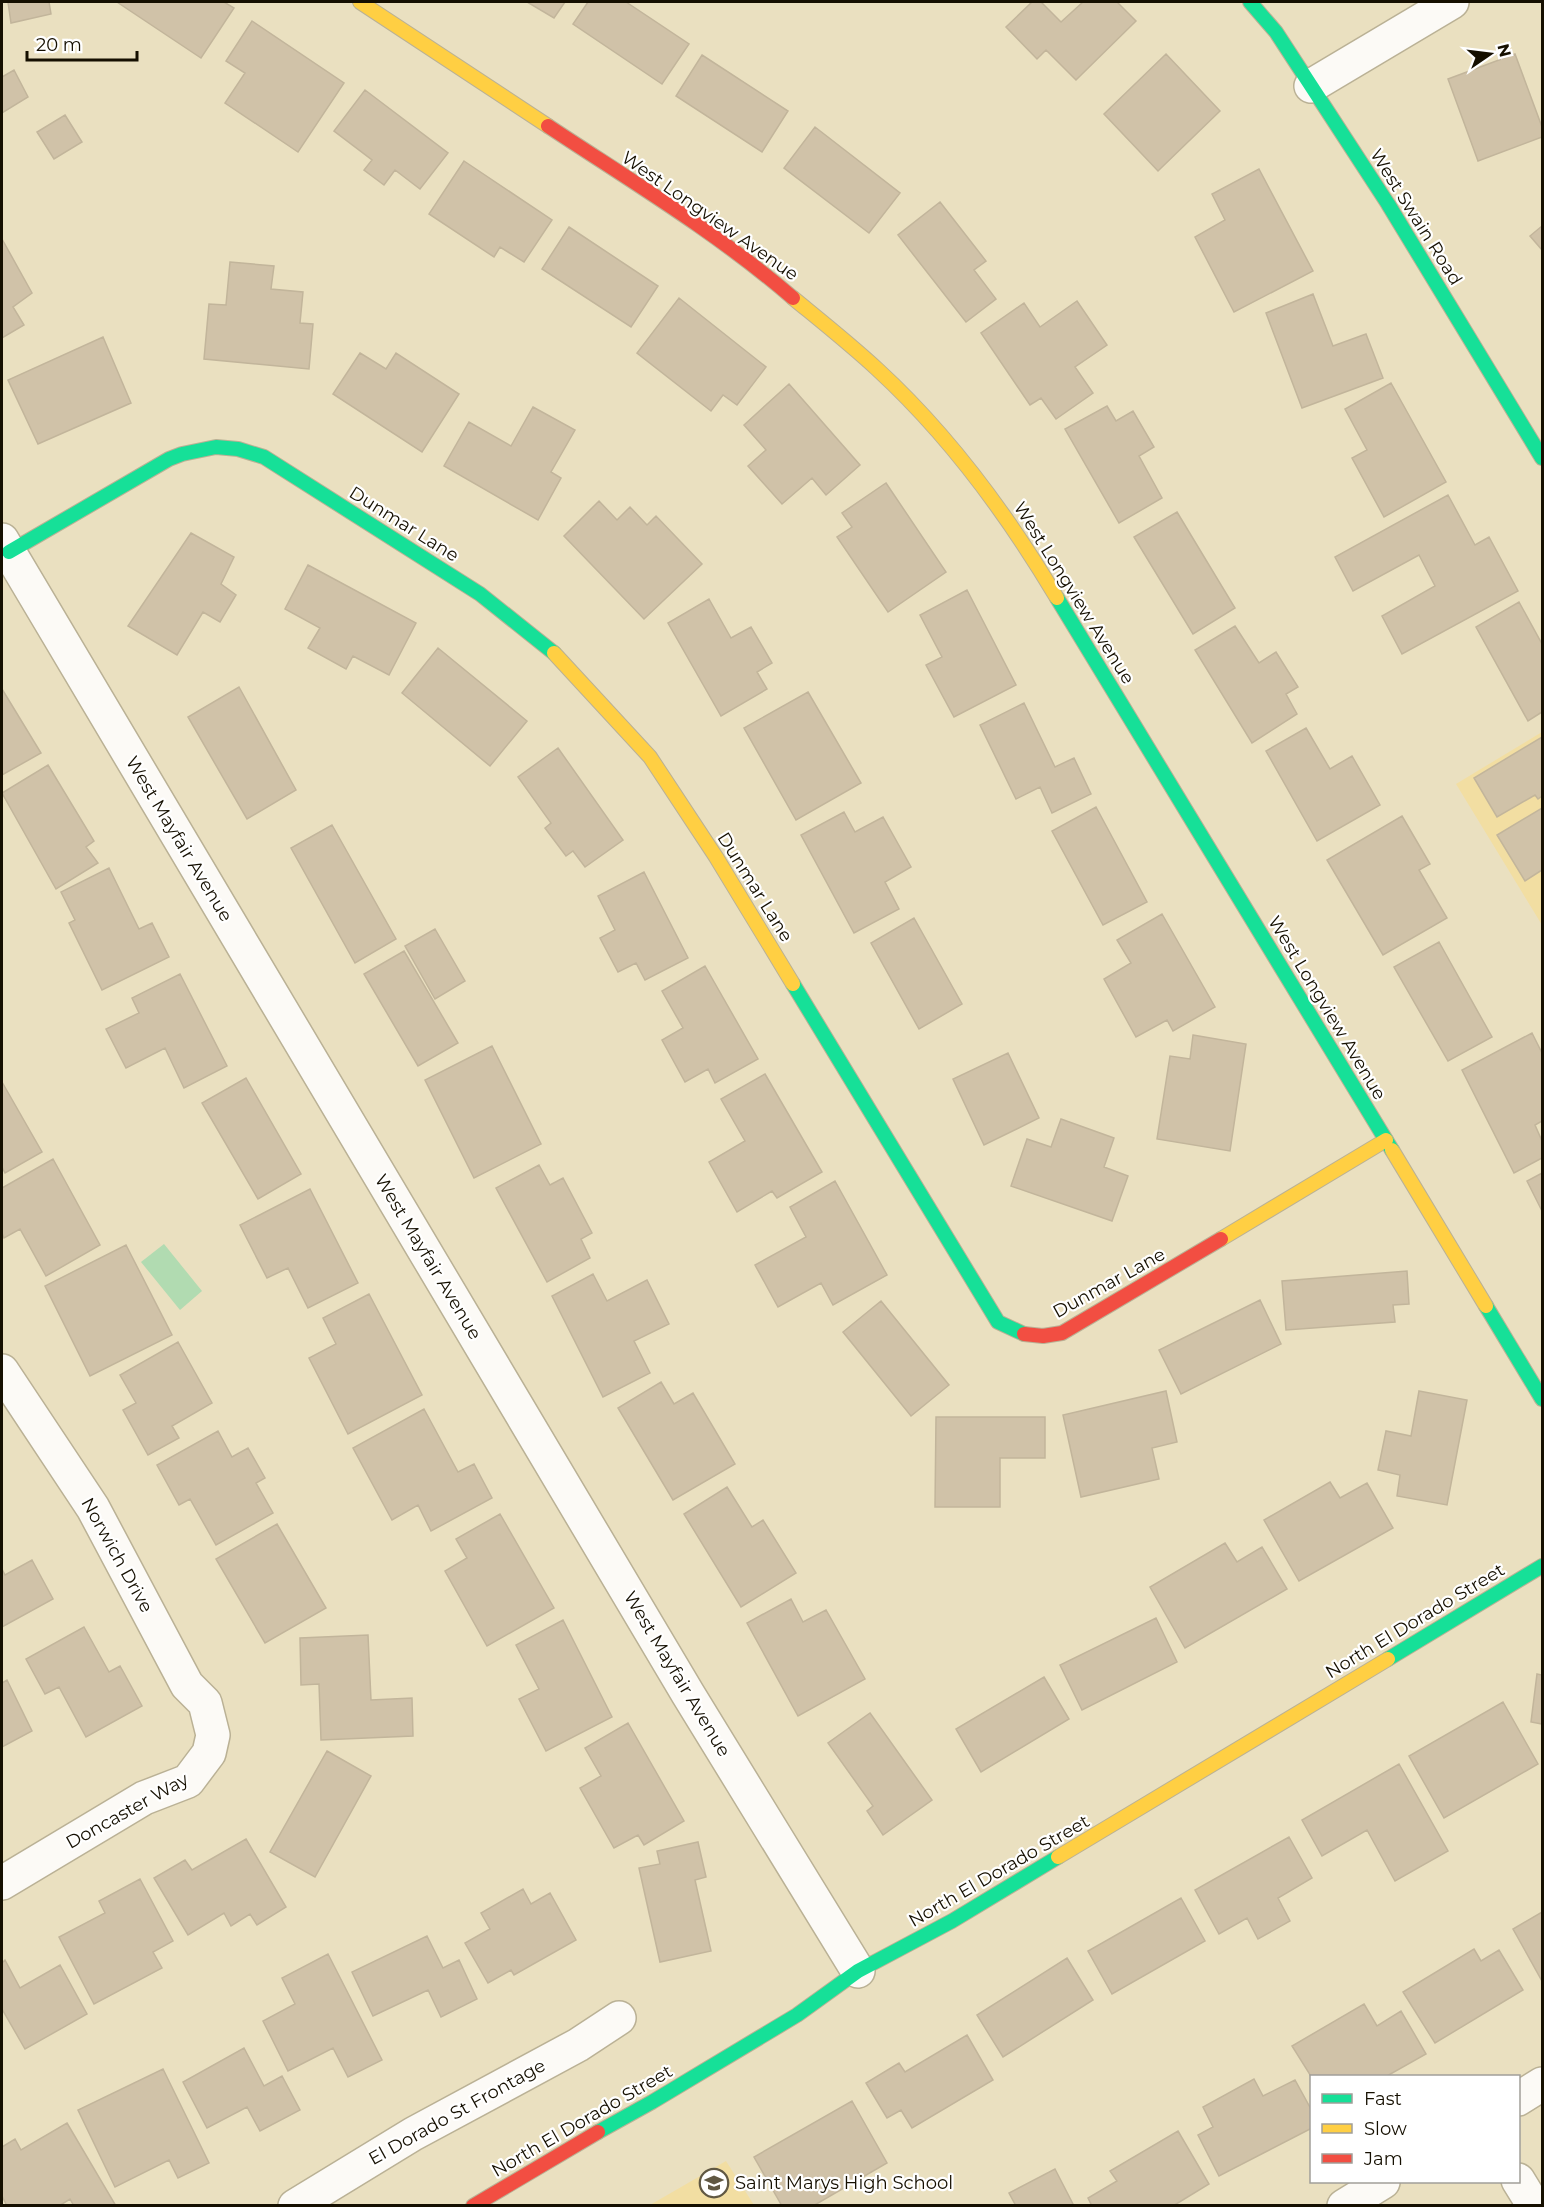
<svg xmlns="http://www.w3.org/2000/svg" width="1544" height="2207" viewBox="0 0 1544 2207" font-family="Montserrat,sans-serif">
<rect width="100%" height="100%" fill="#eae0c0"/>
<path fill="#f2dea2" d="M1542 732V925L1456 784Z
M726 2161 754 2205H650Z"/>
<path fill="#b1dbb1" d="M164 1244 202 1291 180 1310 141 1262Z"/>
<path fill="#d0c2a8" stroke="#c2b59b" stroke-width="1.5" d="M8 2H49L51 14 11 23Z
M117 2H224L234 8 201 58Z
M527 2H565L554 18Z
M588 2H626L689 44 662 84 573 24Z
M1032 2H1041L1061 22 1083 2H1117L1136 21 1076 80 1046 50 1037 59 1006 27Z
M252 21 344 83 298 152 225 103 245 73 226 61Z
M1166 54 1220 111 1158 171 1104 114Z
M1515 54 1542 127V137L1478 161 1448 79Z
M702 55 788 111 762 152 676 96Z
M14 70 28 97 2 113V77Z
M365 90 448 153 420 189 395 170 384 185 364 170 372 160 334 131Z
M65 115 82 142 54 159 37 132Z
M815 127 900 193 869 233 784 168Z
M464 161 552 220 524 262 500 247 494 257 429 214Z
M1259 169 1313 271 1234 312 1195 237 1225 220 1212 194Z
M940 202 986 261 974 270 996 299 966 322 898 235Z
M1542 226V250L1530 236Z
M569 227 658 286 631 327 542 269Z
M2 239 32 293 13 307 24 325 2 338Z
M230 262 274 266 271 289 303 292 300 323 313 324 309 369 204 359 209 304 226 305Z
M1313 294 1333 346 1366 334 1383 378 1302 408 1266 313Z
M679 298 766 367 737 405 723 395 711 411 637 353Z
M1077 301 1107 345 1075 367 1093 393 1056 419 1041 398 1030 405 981 333 1024 303 1040 327Z
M103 337 131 403 38 444 8 380Z
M360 353 386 369 396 353 459 394 422 452 333 394Z
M1391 383 1446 482 1384 517 1352 458 1367 450 1345 409Z
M789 384 860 465 826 495 812 478 782 504 748 466 766 450 744 425Z
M1107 406 1116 421 1133 411 1154 447 1139 456 1162 498 1119 523 1065 429Z
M533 407 575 430 551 472 561 478 538 520 444 466 469 422 511 446Z
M886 483 946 572 888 612 837 537 852 527 842 513Z
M1448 495 1475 545 1489 537 1518 591 1402 654 1382 616 1435 586 1419 555 1353 591 1335 557Z
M599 501 617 520 630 507 647 525 656 516 702 564 644 619 564 536Z
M1177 512 1235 608 1193 634 1134 537Z
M191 533 234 557 221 584 236 595 220 622 203 612 177 655 128 626Z
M308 565 416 623 389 675 353 656 346 669 308 648 320 628 285 609Z
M967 590 1016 685 954 717 926 665 942 657 920 615Z
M709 599 731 638 751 627 772 663 757 672 767 689 721 716 668 623Z
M1519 602 1542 644V712L1528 721 1476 627Z
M1235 626 1259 663 1276 652 1298 687 1286 694 1297 714 1252 743 1195 650Z
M438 648 527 721 490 766 402 693Z
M239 687 296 790 247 819 188 717Z
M2 689 41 753 2 775Z
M808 692 861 783 796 820 744 728Z
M1024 703 1055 767 1074 758 1091 794 1052 813 1040 787 1016 799 980 725Z
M1306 728 1330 769 1352 756 1380 805 1317 841 1266 751Z
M1542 737V796L1538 799 1535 795 1497 817 1474 778Z
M558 748 623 840 585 867 573 851 566 856 545 828 551 823 518 777Z
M48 765 94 841 86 847 98 863 56 889 2 793Z
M1096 807 1147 902 1103 925 1052 831Z
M1542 808V870L1525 881 1497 835Z
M844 812 855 832 883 817 911 867 885 882 899 909 854 933 801 835Z
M1402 816 1430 864 1419 870 1447 918 1383 955 1327 860Z
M332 825 396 939 355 963 291 848Z
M109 868 139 929 152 923 169 957 102 990 69 923 75 920 61 892Z
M644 872 688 958 645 980 636 963 618 972 600 938 615 930 598 896Z
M1162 914 1215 1007 1173 1031 1167 1020 1136 1037 1104 979 1131 963 1117 940Z
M914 918 962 1004 919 1029 871 943Z
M435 929 465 981 435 999 405 946Z
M1439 942 1492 1037 1448 1061 1394 967Z
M404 951 458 1043 418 1066 364 974Z
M705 966 758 1059 715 1083 708 1069 685 1082 662 1040 683 1028 662 991Z
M180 974 227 1066 184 1088 165 1048 126 1068 106 1029 139 1013 132 998Z
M1532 1033 1542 1053V1121L1535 1125 1542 1141V1158L1514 1173 1462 1070Z
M1193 1035 1246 1044 1230 1151 1157 1139 1170 1056 1190 1059Z
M492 1046 541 1144 474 1178 425 1080Z
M1008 1053 1039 1118 984 1145 953 1079Z
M765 1074 822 1172 777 1198 772 1191 737 1212 709 1162 745 1141 721 1099Z
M246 1078 301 1174 258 1199 202 1103Z
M2 1082 42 1152 5 1173 2 1167Z
M1061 1119 1114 1138 1104 1167 1128 1176 1112 1221 1011 1186 1027 1139 1051 1147Z
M53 1159 100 1245 46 1276 20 1229 4 1238 2 1233V1188Z
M539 1165 550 1185 563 1178 592 1233 581 1239 590 1258 547 1282 496 1188Z
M1542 1173V1211L1527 1181Z
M835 1181 887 1275 833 1305 821 1283 778 1307 755 1265 806 1237 790 1207Z
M310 1189 358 1283 308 1308 288 1268 267 1278 240 1225Z
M126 1245 172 1335 90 1376 45 1286Z
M1407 1271 1409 1304 1393 1305 1395 1322 1286 1330 1282 1281Z
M593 1274 607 1301 647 1280 669 1324 634 1341 650 1373 603 1397 552 1296Z
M369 1294 422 1395 348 1434 309 1358 336 1344 323 1318Z
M1260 1300 1281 1344 1181 1394 1159 1350Z
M881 1301 949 1385 911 1416 843 1332Z
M178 1342 212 1403 172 1426 179 1438 148 1455 123 1410 136 1403 120 1375Z
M661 1382 674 1404 693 1393 735 1464 673 1500 618 1408Z
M1166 1391 1177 1442 1152 1448 1159 1479 1081 1497 1063 1415Z
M1419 1391 1467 1400 1447 1505 1397 1496 1400 1475 1378 1470 1386 1431 1411 1436Z
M424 1409 458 1472 474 1464 492 1498 431 1531 418 1505 392 1520 353 1448Z
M936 1417H1045V1458H1000V1507H935Z
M218 1431 232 1457 248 1448 265 1478 256 1483 273 1513 216 1545 190 1499 179 1505 157 1465Z
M1330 1482 1340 1498 1367 1483 1393 1528 1299 1581 1264 1520Z
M727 1487 752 1527 763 1520 796 1573 741 1607 684 1514Z
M500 1514 554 1608 487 1646 445 1571 467 1558 456 1539Z
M277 1524 326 1608 265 1643 216 1559Z
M1225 1543 1237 1562 1262 1547 1287 1589 1185 1648 1150 1587Z
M32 1560 53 1599 2 1627V1569L5 1575Z
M791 1599 803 1622 826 1610 865 1679 798 1716 747 1623Z
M1156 1618 1177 1662 1082 1710 1060 1665Z
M563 1620 612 1717 546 1751 519 1699 539 1689 516 1645Z
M84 1627 109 1672 120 1666 142 1706 86 1737 59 1687 45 1694 26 1659Z
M368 1635 371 1700 412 1698 413 1736 321 1740 319 1684 301 1685 300 1638Z
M1537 1674 1542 1675V1724L1531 1722Z
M1044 1677 1069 1719 981 1772 956 1729Z
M7 1680 32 1731 2 1747V1683Z
M1503 1702 1538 1764 1444 1818 1409 1756Z
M870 1713 932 1800 883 1835 867 1811 873 1806 828 1743Z
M628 1723 684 1821 644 1845 638 1835 614 1848 580 1788 601 1776 585 1748Z
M327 1751 371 1776 315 1877 270 1852Z
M1399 1764 1448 1851 1395 1881 1367 1830 1322 1856 1302 1820Z
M1289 1837 1312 1878 1278 1898 1290 1921 1258 1939 1247 1918 1219 1934 1195 1890Z
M246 1839 286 1907 257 1925 250 1914 231 1926 224 1913 188 1935 154 1878 185 1860 192 1870Z
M698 1842 706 1877 695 1880 711 1951 660 1962 639 1868 660 1864 657 1851Z
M140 1879 173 1941 153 1952 162 1968 94 2004 59 1937 105 1913 99 1901Z
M523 1889 531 1904 550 1893 576 1940 514 1975 511 1970 488 1983 465 1943 490 1929 481 1913Z
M1181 1898 1205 1941 1112 1994 1088 1951Z
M1542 1912V1981L1513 1929Z
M427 1936 443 1968 459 1960 477 1999 441 2017 428 1990 373 2016 352 1972Z
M1474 1949 1481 1961 1499 1950 1523 1990 1435 2043 1403 1992Z
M328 1954 382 2060 348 2077 333 2048 288 2071 263 2021 295 2004 282 1978Z
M1067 1958 1093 2000 1003 2057 977 2015Z
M5 1960 20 1988 60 1965 87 2014 25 2049 2 2009V1963Z
M1364 2004 1377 2026 1401 2011 1426 2054 1387 2076H1312V2078L1292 2046Z
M967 2035 993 2080 912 2128 901 2110 887 2118 866 2083 899 2063 905 2072Z
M244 2048 264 2086 282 2076 300 2110 260 2131 247 2107 207 2128 183 2082Z
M163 2069 209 2163 178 2178 169 2160 115 2187 78 2110Z
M1254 2079 1263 2096 1295 2080 1312 2111V2128L1219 2176 1198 2135 1213 2127 1203 2107Z
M852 2101 887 2163 813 2206H782L754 2157Z
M67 2123 116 2206H74L70 2199 59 2206H7L2 2196V2147L15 2139 21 2150Z
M1178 2131 1209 2184 1173 2206H1092L1088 2198 1117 2181 1110 2171Z
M1055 2169 1074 2206H1016L1009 2193Z"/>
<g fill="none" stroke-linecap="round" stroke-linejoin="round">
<g stroke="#bab195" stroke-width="36">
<path id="street" d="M1311 86 1452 2
M2 540 688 1694 858 1971
M2 1371 93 1508 187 1685 205 1703 213 1735 209 1753 188 1781 144 1798 2 1883
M1518 2099 1542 2084
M1518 2180 1534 2206
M295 2206 413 2134 578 2045 619 2018
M1344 2206 1383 2182"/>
</g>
<g stroke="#bab195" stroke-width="16">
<path id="fast" d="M1250 2 1276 32 1388 204 1542 458
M9 552 169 459 182 454 216 447 238 449 264 457 480 594 554 653
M1057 598 1392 1150
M793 984 998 1322 1024 1334
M1486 1306 1542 1399
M1388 1659 1542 1566
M598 2132 652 2102 797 2015 858 1971 952 1921 1058 1857"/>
</g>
<g stroke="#bab195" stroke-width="16">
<path id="slow" d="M360 2 548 126
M793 298C821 321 850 344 877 369 949 435 1007 514 1057 598
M554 653 650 757 716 857 793 984
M1392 1150 1486 1306
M1221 1239 1386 1140
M1058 1857 1388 1659"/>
</g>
<g stroke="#bab195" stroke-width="16">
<path id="jam" d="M548 126C631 181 718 233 793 298
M1024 1334 1043 1336 1062 1333 1221 1239
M473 2206 598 2132"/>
</g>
<use href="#street" stroke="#fcfaf6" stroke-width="33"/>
<use href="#fast" stroke="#16e098" stroke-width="14"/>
<use href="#slow" stroke="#ffcf43" stroke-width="14"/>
<use href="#jam" stroke="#f24e42" stroke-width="14"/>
</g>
<defs>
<g id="school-ring" transform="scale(1.5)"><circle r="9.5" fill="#fff" stroke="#605843" stroke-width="1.5"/><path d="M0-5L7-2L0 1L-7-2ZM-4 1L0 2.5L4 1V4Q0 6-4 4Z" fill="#605843"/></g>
</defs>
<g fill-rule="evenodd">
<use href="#school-ring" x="714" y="2183"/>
</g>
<g text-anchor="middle" stroke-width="4.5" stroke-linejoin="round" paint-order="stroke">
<g font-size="18" fill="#150f00" stroke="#fff">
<text transform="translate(710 216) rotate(35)" y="6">West Longview Avenue</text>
<text transform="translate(1416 217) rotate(58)" y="6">West Swain Road</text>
<text transform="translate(404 524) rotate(32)" y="6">Dunmar Lane</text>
<text transform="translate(1074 593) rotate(58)" y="6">West Longview Avenue</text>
<text transform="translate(179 839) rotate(59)" y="6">West Mayfair Avenue</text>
<text transform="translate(755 887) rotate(58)" y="6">Dunmar Lane</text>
<text transform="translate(1327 1008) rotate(59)" y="6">West Longview Avenue</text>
<text transform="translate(428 1257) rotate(59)" y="6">West Mayfair Avenue</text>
<text transform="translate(1109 1283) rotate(-29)" y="6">Dunmar Lane</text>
<text transform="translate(117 1555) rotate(61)" y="6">Norwich Drive</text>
<text transform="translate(1415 1621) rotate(-31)" y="6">North El Dorado Street</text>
<text transform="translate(677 1674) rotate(59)" y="6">West Mayfair Avenue</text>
<text transform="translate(127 1811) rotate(-29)" y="6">Doncaster Way</text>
<text transform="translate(999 1871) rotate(-30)" y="6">North El Dorado Street</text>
<text transform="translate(457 2112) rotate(-29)" y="6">El Dorado St Frontage</text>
<text transform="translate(582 2121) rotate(-30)" y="6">North El Dorado Street</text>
</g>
<g font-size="18" fill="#150f00" stroke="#fff" text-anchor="start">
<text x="735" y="2189">Saint Marys High School</text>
</g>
</g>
<rect width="1544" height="2207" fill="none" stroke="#150f00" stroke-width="6"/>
<rect x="1310" y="2075" width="210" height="108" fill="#ffffff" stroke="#a19f99" stroke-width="1.5"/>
<rect x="1322" y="2094" width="30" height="9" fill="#16e098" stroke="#a19f99" stroke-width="1.5"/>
<text x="1364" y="2105" font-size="18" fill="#150f00">Fast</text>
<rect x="1322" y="2124" width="30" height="9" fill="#ffcf43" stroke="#a19f99" stroke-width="1.5"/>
<text x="1364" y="2135" font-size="18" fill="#150f00">Slow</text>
<rect x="1322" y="2154" width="30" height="9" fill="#f24e42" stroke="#a19f99" stroke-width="1.5"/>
<text x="1364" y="2165" font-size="18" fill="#150f00">Jam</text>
<g transform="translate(1490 54) rotate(76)" stroke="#ffffff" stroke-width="4.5" paint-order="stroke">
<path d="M0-4.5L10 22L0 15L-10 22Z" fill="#150f00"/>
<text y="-9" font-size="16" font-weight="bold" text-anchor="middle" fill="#150f00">N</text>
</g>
<path d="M27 51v9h110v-9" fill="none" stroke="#150f00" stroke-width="3"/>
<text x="36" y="51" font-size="18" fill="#150f00" stroke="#ffffff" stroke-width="4.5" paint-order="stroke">20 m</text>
</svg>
